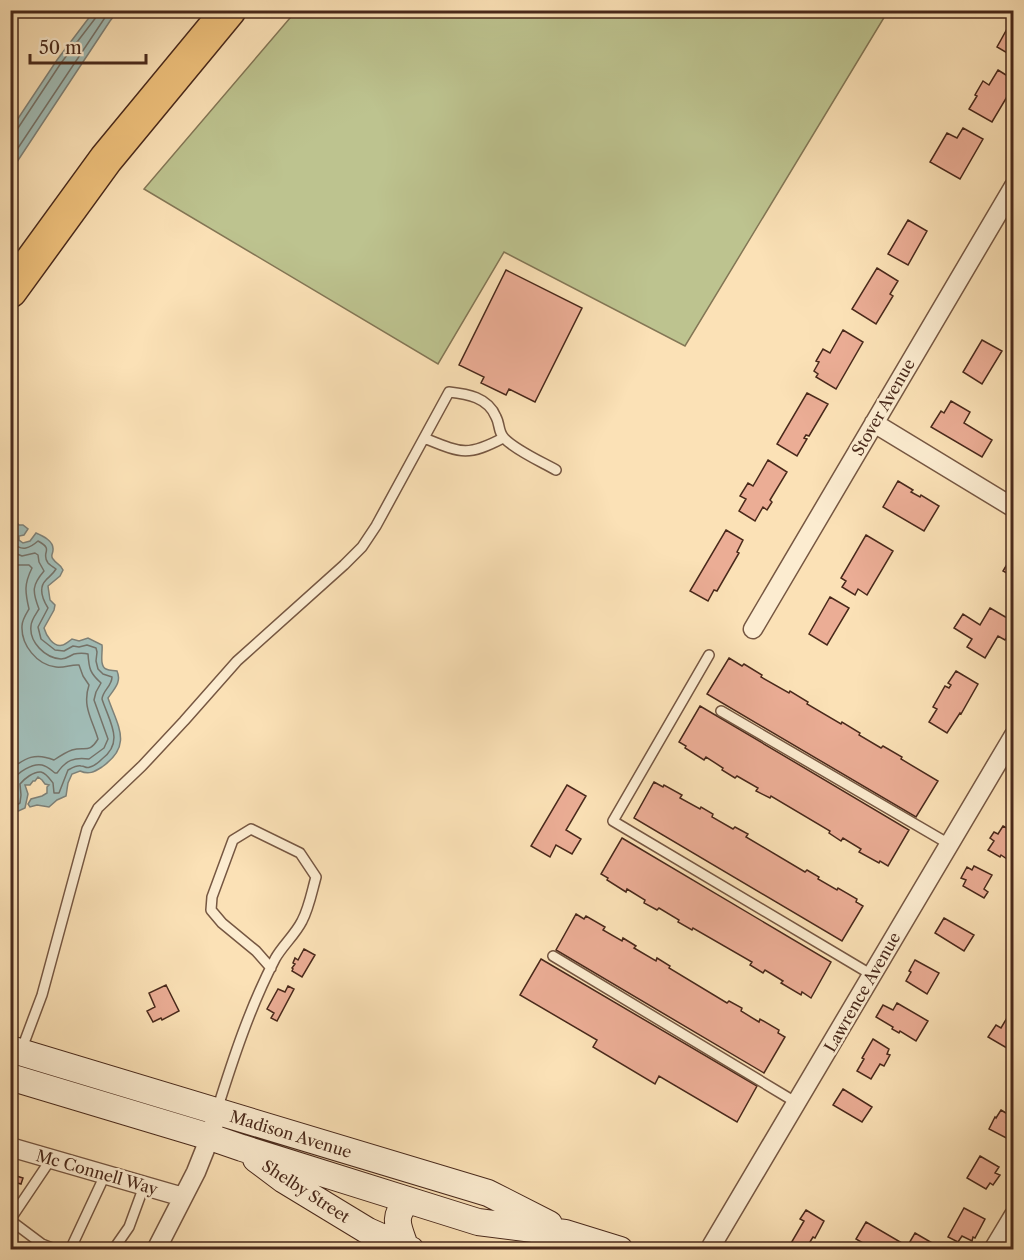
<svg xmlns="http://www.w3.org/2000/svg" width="1024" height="1260" viewBox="0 0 1024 1260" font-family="'Libre Caslon Text',serif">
<rect width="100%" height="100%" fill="#fbe1b6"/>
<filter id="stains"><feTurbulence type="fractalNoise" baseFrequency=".00333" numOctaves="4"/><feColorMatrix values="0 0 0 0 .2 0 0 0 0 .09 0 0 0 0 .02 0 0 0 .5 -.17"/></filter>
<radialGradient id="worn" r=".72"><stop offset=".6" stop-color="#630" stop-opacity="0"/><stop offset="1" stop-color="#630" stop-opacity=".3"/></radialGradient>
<path fill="#bdc38f" stroke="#837655" stroke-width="1.5" d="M296 11V10L888 11 685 346 504 252 438 364 144 189Z"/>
<path fill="#a1bcb6" stroke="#7e8178" stroke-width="1.5" d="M94 11H118L110 21 11 171V129L57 60Z
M13 522 17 523 19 525H23L28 529 24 535 19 536V540L23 543 30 541 36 533C43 536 54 541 53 550 53 554 50 556 53 559 57 565 60 563 63 570L60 576 48 586 50 600 55 605 54 610 44 628C46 635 53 648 63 645 64 645 71 640 72 639L79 641 88 638 102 645C103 651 99 666 106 669 110 671 113 670 117 671 122 682 114 689 108 698 118 727 133 745 102 767 94 772 89 775 80 771L72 774 68 783 66 796 57 800 49 807 37 805 30 807 28 804 31 799 42 796 47 793V787L49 785 45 784 42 780 38 777 35 781H33L30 785H25L28 794 25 808 16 812 11 818 10 523Z"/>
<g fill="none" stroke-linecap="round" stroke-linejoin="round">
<path stroke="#757268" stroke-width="1.5" d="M10 131H15L18 128 61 63 97 16 98 10
M10 160 110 10
M10 528 15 530 13 536V543C22 552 30 548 38 541 55 550 40 552 48 563 50 565 53 567 56 569 53 574 50 576 46 580 38 588 43 600 48 608L38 627 41 639 55 650 64 651 73 646 79 647 87 645 96 648 97 652 96 661 98 669 103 674 112 677C112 686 103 690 102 699 109 721 125 742 102 759 99 762 94 766 90 767 85 769 86 766 81 766 77 765 72 768 68 770L59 793H54L53 783C50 779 46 773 41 772 34 771 24 779 20 784L21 795 20 803 10 809
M10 551 22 556 35 553 38 555 39 562 44 571C32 585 32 591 39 609 36 614 31 620 31 626 29 642 45 658 61 659 67 659 69 656 74 654 78 653 85 653 88 654 89 669 90 673 101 683L96 692 94 700 108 739 104 748 89 759C74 757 66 760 57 773H55C51 770 47 766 42 765 33 763 17 772 13 781 11 786 12 791 13 796L10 799
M10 562 18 565H29L32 568C24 584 25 592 29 609 26 614 22 620 22 626 21 645 37 665 56 667 65 668 72 664 79 665L83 676 89 685C82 706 92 719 98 739 89 754 85 746 72 750 66 752 60 756 54 760 35 752 26 758 10 769"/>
</g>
<path fill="#ebad95" stroke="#49291b" stroke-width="1.5" d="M1007 29 1013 32 1014 30V57L997 47Z
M998 70 1014 80V85L992 122 969 109 977 96 975 95 983 81 989 85Z
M963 128 983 139 960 179 930 162 947 133 957 138Z
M908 220 927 231 908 265 888 254Z
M877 268 898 281 890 294 893 296 876 324 852 309Z
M506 270 582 308 535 402 509 389 506 395 481 383 484 377 459 365Z
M843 330 863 342 836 389 816 377 818 374 814 371 819 362 816 361 823 349 830 353Z
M982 340 1002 351 982 384 963 372Z
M807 393 828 404 809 436 806 435 804 438 807 439 797 456 777 444Z
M951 401 970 412 964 423 992 440 982 457 931 427 941 411 944 413Z
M768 460 787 472 770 500 772 502 767 510 763 507 755 521 739 511 746 499 740 496 748 483 753 486Z
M898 481 913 490 911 492 920 497 921 495 939 506 924 531 883 507Z
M726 530 743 540 737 552 739 553 717 591 714 590 708 601 690 591Z
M866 535 893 551 867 595 858 589 855 595 842 587 846 581 841 578Z
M1014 553V577L1003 571Z
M1014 580V594L1008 590Z
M830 597 849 608 827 645 809 634Z
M990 608 1014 622V627L1005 640 998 636 985 658 967 647 972 639 954 628 963 614 980 625Z
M729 658 742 666 744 664 762 675 761 677 789 693 790 691 808 702 807 704 841 724 842 722 860 733 859 735 881 748 883 746 902 757 901 759 938 781 916 817 707 694Z
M956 671 978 684 961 714 960 713 947 733 929 722 937 709 933 707 945 686 949 688 951 685 948 683Z
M700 706 909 830 888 866 880 861 879 863 859 852 861 849 843 838 841 841 829 833 830 831 771 796 770 798 756 791 758 788 737 776 735 778 722 770 723 768 706 757 704 760 685 748 686 746 679 742Z
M654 782 663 787 664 785 682 795 680 798 700 809 701 807 713 814 712 817 733 829 735 827 748 834 746 837 805 872 807 870 819 877 818 879 837 890 838 888 857 899 856 902 863 906 842 941 634 818Z
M567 785 586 796 566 830 581 839 572 854 556 845 550 857 531 846Z
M1003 826 1014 832V855L1011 853 1007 859 1001 855 1000 857 988 850 994 841 990 838 994 832 998 834Z
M622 838 831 962 811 998 802 992 801 995 781 983 783 981 765 970 763 973 750 965 752 962 693 928 692 930 678 922 679 920 659 908 657 910 644 903 645 900 627 889 626 892 607 880 608 878 601 874Z
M974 866 992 875 984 889 988 892 984 898 963 886 966 880 961 878 967 867 972 870Z
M576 914 584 919 586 916 605 927 603 930 622 941 623 938 636 946 634 948 656 961 657 958 670 966 669 968 727 1003 729 1001 742 1008 741 1011 759 1022 760 1019 779 1030 778 1033 785 1037 764 1073 556 950Z
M944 918 974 935 964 951 935 933Z
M304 949 315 955 302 977 292 971 293 969 292 968 295 964 293 963 295 958 298 960Z
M541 959 757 1086 737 1122 659 1076 655 1084 593 1047 597 1040 520 995Z
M915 960 939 973 927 994 906 981 911 972 909 971Z
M166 985 179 1011 162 1020 161 1018 153 1022 147 1011 155 1007 149 993Z
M288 986 294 989 277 1021 271 1018 274 1013 267 1009 278 989 285 992Z
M897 1003 928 1021 916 1041 900 1031 899 1033 892 1029 893 1027 876 1017 883 1005 893 1010Z
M1014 1006V1049L1012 1051 988 1037 996 1025 1001 1028Z
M873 1039 889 1049 887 1054 890 1055 884 1066 880 1064 871 1079 857 1071 864 1059 862 1058Z
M843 1089 872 1107 862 1122 833 1105Z
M1001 1110 1014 1118V1142L989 1129 995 1117 996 1118Z
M980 1156 999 1167 995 1173 1000 1175 993 1185 990 1183 986 1189 967 1178Z
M10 1174 23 1178 21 1184 10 1181Z
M964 1208 985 1219 975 1238 973 1237 972 1241 962 1236 958 1242 948 1237Z
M806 1210 824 1221 815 1238 813 1237 805 1250H787L804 1221 800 1219Z
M866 1222 902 1243 898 1250H869L862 1245 863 1243 856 1239Z
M915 1233 934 1244 930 1250H905Z"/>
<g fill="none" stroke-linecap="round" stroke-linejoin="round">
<g stroke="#765742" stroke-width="12">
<path id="lane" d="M424 438C461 453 467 457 503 438
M709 655 613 821 872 975
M721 711 949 844
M553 956 797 1103
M21 1051 42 995 87 829 98 808 142 766 184 721 237 661 344 565 362 547 376 526 449 392C467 394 488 397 496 417 500 424 498 432 504 438 515 450 542 462 556 470
M217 1110C233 1059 250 1007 275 959 282 946 295 935 302 921 309 908 312 891 316 877L300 853 251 829 233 840 212 897 211 910 222 923 256 951 271 968
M10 1220 51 1159
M10 1220 42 1244 57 1250
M70 1250 105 1175
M113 1250 129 1227 144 1186"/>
</g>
<g stroke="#765742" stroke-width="21">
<path id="street" d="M874 423 1014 508
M753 629 1014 186
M10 1147 183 1197
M156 1250 196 1172 210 1137 217 1113
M711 1250 712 1245 1014 735
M993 1250 1014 1215"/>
</g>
<g stroke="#49291b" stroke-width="28">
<path id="secondary" d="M10 1049 488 1193 549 1224
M10 1077 210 1137 242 1148 478 1222 565 1233 620 1250
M256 1159 284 1180 368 1231 411 1250
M405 1246C398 1226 392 1217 408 1200"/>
</g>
<g stroke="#49291b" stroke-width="36">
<path id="highway" d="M10 291 106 159 229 10"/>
</g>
<use href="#lane" stroke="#fcecd0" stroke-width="9"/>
<use href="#street" stroke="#fcecd0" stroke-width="18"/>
<use href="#secondary" stroke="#fcecd0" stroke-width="26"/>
<use href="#highway" stroke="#eec07b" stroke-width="33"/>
</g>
<g text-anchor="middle" stroke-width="5" stroke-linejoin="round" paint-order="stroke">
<g font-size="16" fill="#49291b" stroke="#fcecd0">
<text transform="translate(883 407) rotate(-60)" y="6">Stover Avenue</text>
<text transform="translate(862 992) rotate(-60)" y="6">Lawrence Avenue</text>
<text transform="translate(291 1134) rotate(17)" y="6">Madison Avenue</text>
<text transform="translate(97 1172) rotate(16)" y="6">Mc Connell Way</text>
<text transform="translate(306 1191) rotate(33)" y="6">Shelby Street</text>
</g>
</g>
<rect width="1024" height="1260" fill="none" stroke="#fbe1b6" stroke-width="36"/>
<rect x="12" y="12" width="1000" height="1236" fill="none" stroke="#49291b" stroke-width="3"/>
<rect x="18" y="18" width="988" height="1224" fill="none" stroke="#49291b" stroke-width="1.5"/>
<path d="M30 54v9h116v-9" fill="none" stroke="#49291b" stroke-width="3"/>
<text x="39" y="54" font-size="18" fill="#49291b" stroke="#fcecd0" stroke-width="4.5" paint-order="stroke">50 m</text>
<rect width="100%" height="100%" filter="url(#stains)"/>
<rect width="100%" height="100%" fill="url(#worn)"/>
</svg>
